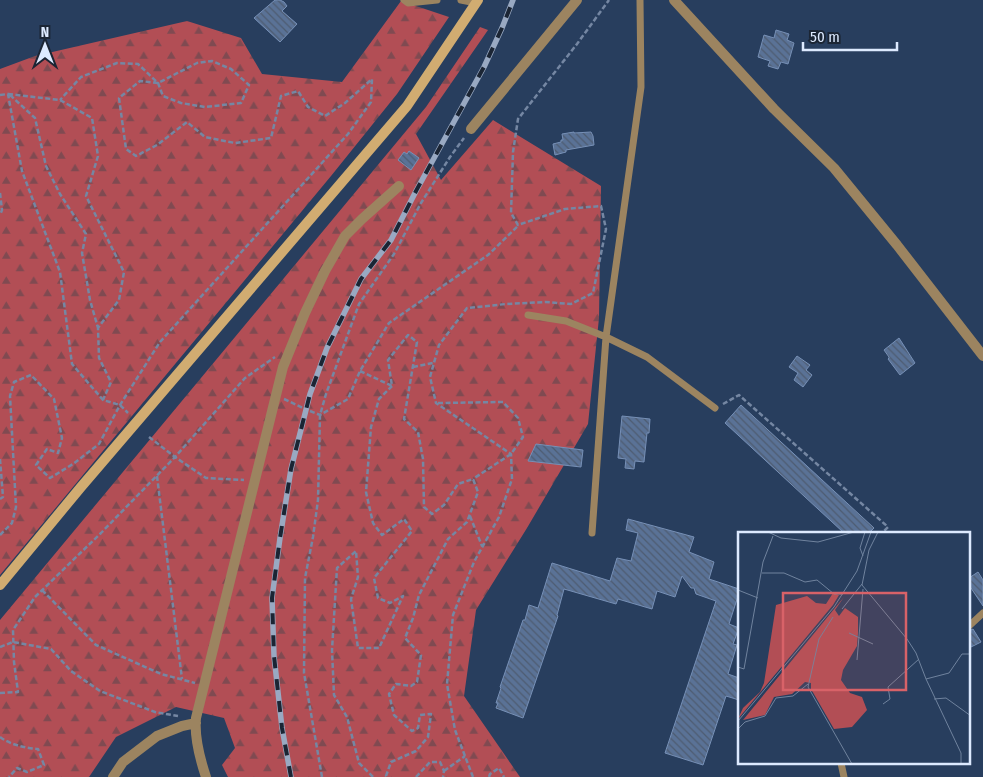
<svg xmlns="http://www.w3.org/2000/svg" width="983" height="777" viewBox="0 0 983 777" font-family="'Fira Sans Condensed',sans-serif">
<defs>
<pattern id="forest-firs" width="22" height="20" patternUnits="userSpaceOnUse" patternTransform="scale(1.25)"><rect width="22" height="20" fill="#b24e55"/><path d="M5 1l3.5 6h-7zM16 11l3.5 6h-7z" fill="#804a51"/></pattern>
<pattern id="building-back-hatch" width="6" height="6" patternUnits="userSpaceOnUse" patternTransform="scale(1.25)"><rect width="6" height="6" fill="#5a7296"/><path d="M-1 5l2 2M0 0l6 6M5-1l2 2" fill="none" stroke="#4e5c71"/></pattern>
</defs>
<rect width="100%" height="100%" fill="#283e5e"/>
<path fill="url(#forest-firs)" d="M401 1 449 17 397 94 331 176 0 575V69L35 56 187 21 241 38 262 74 342 82Z
M480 27 488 30 416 134 441 180 493 120 601 186 599 318 588 424 527 528 476 610 464 696 520 777H228L222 765 235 748 224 718 176 707 116 737 89 777H0V620L426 107Z"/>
<path fill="url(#building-back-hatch)" stroke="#7790b6" d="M275 0H280L284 2 287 6 282 11 297 24 280 42 254 18Z
M776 30 789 34 787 40 794 43 788 64 781 62 778 69 768 66 770 61 758 57 764 35 774 38Z
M574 132V133L591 132 593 136 594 145 566 150V152L555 155 553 144 561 142V140H563L562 134Z
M409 151 419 158 411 170 398 160 404 152 407 154Z
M899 338 915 363 900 375 888 359 889 358V357L884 350Z
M797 356 810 365 806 370 812 375 803 387 794 380 798 373 789 367Z
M741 405 874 528 869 533H844L725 423Z
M622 416 650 419 649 433H647L644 462 635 461 634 469 625 468 626 459 618 458Z
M536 444 583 450 581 467 528 461Z
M628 519 694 537 689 552 714 562 709 579 739 589V593L729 624 739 628 733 644 737 645 728 674 739 678V700L726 696 703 765 665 753 716 601 696 594 694 588H691L682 576 675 597 657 591 652 609 618 599 616 604 564 589 557 615 558 616 523 718 496 708 498 703H496L501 688 500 687 523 620H525L529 605 538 608 552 563 610 581 617 558 631 561 638 533 626 530Z
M978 572 983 580V606L969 585V578Z
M973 629 981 642 969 648V631Z"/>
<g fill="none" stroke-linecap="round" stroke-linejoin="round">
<path stroke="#7587a3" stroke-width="2.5" stroke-dasharray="5 2.5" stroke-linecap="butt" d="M8 94 60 100 92 118 98 156 86 196 124 272 119 300 98 328 99 358 111 382 103 400
M0 95 8 94 22 171 60 272 72 364 103 400 120 405 128 413
M10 95 35 118 46 166 60 194 86 234 82 253 90 300 98 328
M0 193 2 210 0 215
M413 367 433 363
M360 371 392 386 388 360 408 335 417 342 404 419 418 432 423 459 424 507 432 514 444 505 458 484 473 479 478 492 467 522 448 539 419 595 413 618 405 638 421 655 417 682 411 686 396 684 389 694 394 715 412 731 418 728 420 715 431 714 428 737 416 751 391 762 386 776 387 777
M284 399 303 408
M438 403 503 402 518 418 523 437 511 454 473 479
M723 404 739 395 888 527 882 533
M310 411 320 415 348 399 360 371 389 323 488 255 518 226
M149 437 175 457 206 478 244 480
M0 459 3 497 0 499
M157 476 182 679
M470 516 482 546
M0 535 12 523 16 507 10 396 14 382 31 375 54 399 62 438 58 453 47 449 36 465 50 478 73 464 99 444 120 405 160 342 348 134 371 102 372 79 345 103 325 116 308 107 298 91 281 96 271 138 235 143 205 137 187 122 157 145 136 156 126 149 119 98 140 81 158 83 197 63 212 61 231 69 249 85 241 103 205 107 181 103 163 96 158 83 138 64 117 63 81 77 60 100
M42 590 96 645 161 674 195 683
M0 647 13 642 51 649 71 671 100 691 155 712 178 716
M0 693 18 692 14 662 13 630 35 597 101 533 175 457 245 378 275 357
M0 737C11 745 25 748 38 749L44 765 27 772 17 768 9 777
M444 771 465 756
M322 777 304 673 305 578 313 537 318 500 320 415 326 394 359 304 394 254 421 203 450 157 464 138
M373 777 359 763 347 717 334 695 332 650 337 568 356 551 358 577 351 599 358 648H379L403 596 390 603 378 598 374 578 412 531 404 519 382 535 373 523 366 492 371 427 379 399 392 386
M416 777 430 762H440L444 771 443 777
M473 777 455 730 447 684 453 615 474 562 499 517 512 479 511 454 436 403 430 377 439 345 467 308 506 304 545 302 571 304 593 293 606 229 601 206 565 209 518 225 511 213 513 152 518 119 577 44 609 0
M489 777 490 774 499 768 504 777"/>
<path stroke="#9c8460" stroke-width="7" d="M404 0 408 3 437 0
M461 0 476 3
M528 315 566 321 606 337 647 357 715 408
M592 533 606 337 641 87 640 0
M969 626 983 613
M841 763 844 777"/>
<path stroke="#9c8460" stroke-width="10" d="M674 0 774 109 834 168 897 245 983 356
M471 129 577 0
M113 777 123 762 157 736 182 726 196 723
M206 777C200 759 194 738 196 718L283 367 305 313 325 271 345 236 362 219 399 186"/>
<path stroke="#d1ac71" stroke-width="10" d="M0 585 81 487 407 106 478 0"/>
<g stroke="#99a9c2" stroke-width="5.5">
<path id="rail" d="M291 777 282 728 274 656 272 598 280 538 291 469 310 394 327 348 361 279 391 240 416 191 484 67 502 28 513 0"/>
</g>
<use href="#rail" stroke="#1b2534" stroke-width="4" stroke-dasharray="11" stroke-linecap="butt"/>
</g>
<g transform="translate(738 532)">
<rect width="232" height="232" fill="#283e5e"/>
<path d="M95 61 101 63 95 73 0 187 5 176 22 160 26 151 38 73 69 64 78 71 88 72ZM106 65 97 78 101 84 107 76 120 85V101L119 114 105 138 103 148 112 161 124 165 129 178 114 195 96 197 73 157V151L67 150 54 162 36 165 27 183 5 188Z" fill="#b24e55"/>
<path fill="none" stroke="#70839e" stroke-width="1" d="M30 0 43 6 80 10 116 0M140 0 131 18 124 53 169 107 178 121 188 147 211 141 224 122H233M125 24 122 16 127 0M24 41H46L67 50 79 48 96 62H105M0 58 20 66M104 77 124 52M95 85 81 107 70 155 114 232M111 101 135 112M119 128 125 57M0 135 6 137 25 30 35 4M188 147 223 221V232M196 167 208 166 233 184M145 172 152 167 150 155 181 127M0 189 96 75 119 39 133 0M0 197 7 190 27 184 38 166 55 164 70 152"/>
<path fill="#d86268" fill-opacity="0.15" stroke="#d86268" stroke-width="2.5" d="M45 61H168V158H45Z"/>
<rect width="232" height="232" fill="none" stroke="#ddeaff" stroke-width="2.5"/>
</g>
<g transform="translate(45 45)" stroke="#1b2534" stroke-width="4" paint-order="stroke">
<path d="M0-4L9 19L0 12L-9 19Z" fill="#ddeaff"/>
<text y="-8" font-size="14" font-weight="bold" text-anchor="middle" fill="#ddeaff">N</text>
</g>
<path d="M803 42v8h94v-8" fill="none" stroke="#ddeaff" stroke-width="2.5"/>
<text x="810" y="42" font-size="15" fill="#ddeaff" stroke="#1b2534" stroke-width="4" paint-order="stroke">50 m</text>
</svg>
